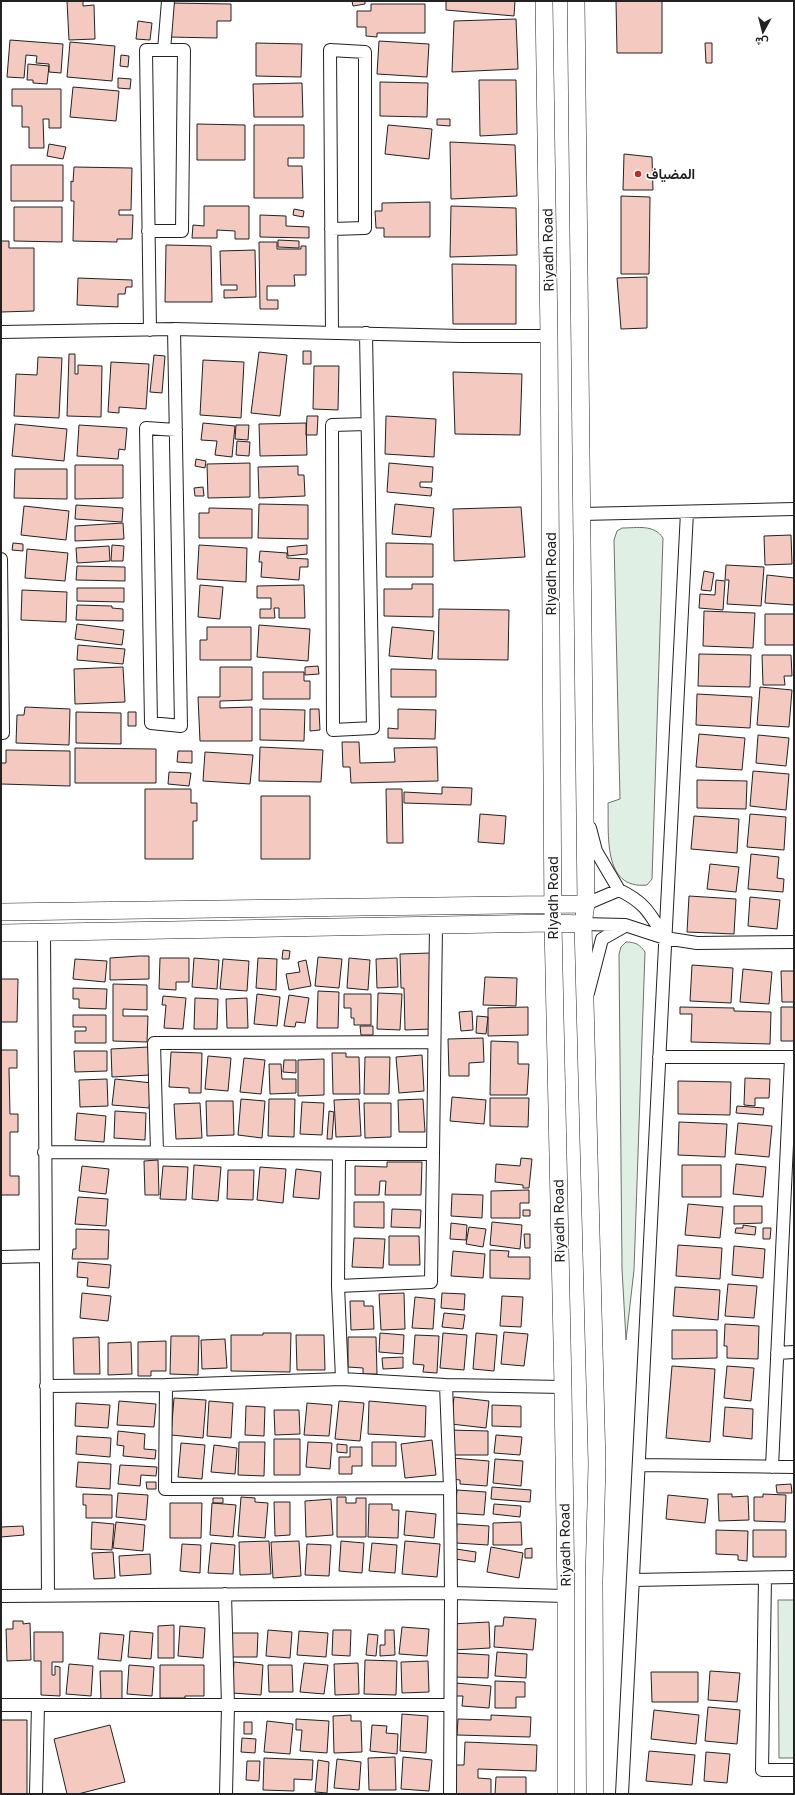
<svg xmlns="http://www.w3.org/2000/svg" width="795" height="1795" viewBox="0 0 795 1795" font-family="'Golos Text',Vazirmatn,sans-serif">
<rect width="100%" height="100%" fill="#fff"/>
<path fill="#e0efe3" stroke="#6f6f6f" d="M622 528C637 528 654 524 663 538L652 879 647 885C602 890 609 833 608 803L620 799 614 540 617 531Z
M626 942C636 942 640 945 645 952L634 1270 626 1340 622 1269 619 954 621 947Z
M778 1600H794V1758H779Z"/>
<path fill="#f3c9c0" stroke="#222" d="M67 1H83V6L94 5 95 39 69 40Z
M352 1H365V4L353 6Z
M446 1H515L514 16 446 10Z
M616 1H662V53H617Z
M169 3 231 4V21H217V38L169 37Z
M371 4H425V33H377V37L366 36V27H357V11H371Z
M516 19 518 69 452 72 454 21Z
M138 21 152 23 150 40 136 39Z
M10 40 63 44 61 73 49 72V64L36 63 37 56 26 55 24 78 7 77Z
M379 41 429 44 427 77 377 74Z
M70 42 115 46 112 81 67 77Z
M256 43 302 44 301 77 256 76Z
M705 43H712V63H706Z
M121 55 129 56 128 67 120 66Z
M28 64 49 66 47 84 33 83V80H27Z
M118 78 131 79 130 89 118 88Z
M479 80H516L517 134 480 136Z
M380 82 428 83 427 117 380 116Z
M302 83 303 117H254L253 84Z
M73 87 119 91 116 121 70 117Z
M12 89H61V128H49V119H43L44 148H29V127H22V106H12Z
M437 119H450V126L437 125Z
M197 124 245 125V160H197Z
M254 125H304V158H288V166H302L303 198H254Z
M388 125 432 129 429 159 385 154Z
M450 142 515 145 517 196 451 199Z
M49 144 66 147 63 159 47 156Z
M624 154 652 157 653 190H623Z
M11 165H63V201H11Z
M74 167 132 168 131 210H119V215H133L132 239H117V242L73 241 74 201H71V181L73 182Z
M621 196 650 197 649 274H621Z
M430 202V237H384V228H376L375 211H382V203Z
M204 206H249V239H235V231L217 230V238H192L193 225 204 226Z
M451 206 516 208 517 255 450 257Z
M14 207H62V242L14 241Z
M294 209 304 211 303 217 293 215Z
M260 215 286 216V226L309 227V238L260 237Z
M278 240 299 241V248L278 247Z
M1 241H9V248H34V311L1 312Z
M259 242H277V249H301V246H306V275H294L295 286H267V300H278V309H260Z
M166 245 211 246 212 302H165Z
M255 250 256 297 224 298V290H237V285H221L220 251Z
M452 264 516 265V324H453Z
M647 277V328L621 329 617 278Z
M78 278 132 280V287H126L125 294H118V307L77 305Z
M303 351H311V364H303Z
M259 352 287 355 280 416 251 413Z
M69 354H75V374H78V365L102 366 101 417 67 416Z
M154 355 165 356 162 393 150 392Z
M38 357 62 358 59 418 14 416 16 374 37 375Z
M203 360 244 362 241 418 200 415Z
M111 362 149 364 146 409 119 407V413L108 412Z
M314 366H339L338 410 313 409Z
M453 372 522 374 520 435 455 434Z
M307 416H318L317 435H306Z
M386 416 436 419 434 457 385 454Z
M203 423 235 426 232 457 215 455 217 441 201 440Z
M306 423 307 455 260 456 259 424Z
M15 424 67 429 64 461 12 456Z
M79 425 127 428 125 450 119 449 118 459 77 456Z
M236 425H249L248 440 235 439Z
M237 441 250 442 249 456 236 455Z
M196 459 206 461 205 468 195 466Z
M250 463V497L208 498 207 464Z
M389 463 433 467 432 482H420V487L432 488 431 496 387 492Z
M75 465H123V498L75 499Z
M298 466V475H304L305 496 259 498 258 467Z
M15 469H67V499L14 498Z
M203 487 204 496H195L194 488Z
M259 504 308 505V539L258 538Z
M395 504 434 508 431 537 392 534Z
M76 505 123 508 122 522 75 519Z
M24 506 69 511 66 540 21 535Z
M521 507 525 557 454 561 453 509Z
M209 508 252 509V538H199V513H209Z
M123 523 124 539 75 541V526Z
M791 535 792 564 765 565 764 536Z
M13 543 23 544V551L12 550Z
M386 543 433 544V577H386Z
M112 545 124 546 123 561H111Z
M199 545 247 548 246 582 197 579Z
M307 545V554L288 556 287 547Z
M109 546 110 561 77 563 76 548Z
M27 549 68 553 65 581 25 578Z
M260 551 287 553V558L308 559V567H300L299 580 261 577 262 562H259Z
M726 565 764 567 761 606 727 604 729 580H725Z
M77 566 125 567V581L76 580Z
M704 571 714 573 711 591 701 590Z
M767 575 794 578V605L765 603Z
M716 580 725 581 723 610 699 608 700 594 715 595Z
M412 584H433V617L384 616V589H412Z
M200 585 223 587 220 619 198 617Z
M304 585 305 618H279V608H274L275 618H260V609H271V598H257V586Z
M77 588H124V602L77 601Z
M22 590 67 592 66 622 21 620Z
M77 605 112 606V608L123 609V621L76 620Z
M439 609 509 610 508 660 438 659Z
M704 611 755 613 753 648 703 646Z
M765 614H794V645H765Z
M77 624 124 630 122 645 75 639Z
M259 625 310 629 308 661 257 657Z
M207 627H251V660H200V640H207Z
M392 627 434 631 432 659 389 656Z
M78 645 125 649 123 664 77 660Z
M699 654 751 655 750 687 698 686Z
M762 655H791L792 676H784L785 685H763Z
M318 666 319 674 305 675V667Z
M123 667 125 702 75 704 74 669Z
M220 667H252V700L220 701V708L252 707V741H200L198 697H220Z
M391 669 436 670V697H391Z
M263 672H304V681H310V699H263Z
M760 687 792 690 789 727 757 725Z
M697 694 752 697 750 728 696 725Z
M25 707 70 709 69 745 16 743 17 715H24Z
M260 709 305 710 304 741 260 740Z
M310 709H319L320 730 310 731Z
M398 709 436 710 435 739 388 738V728L398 729Z
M76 712 121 713V744L76 743Z
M128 712H136V726H128Z
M699 734 745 738 742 770 696 767Z
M758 735 789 738 786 766 756 763Z
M342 742H359L360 763 395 762 394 748 437 747 438 781 351 783 350 767H343Z
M260 747 323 750 321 782 259 781Z
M75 748 156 749V783H75Z
M6 750 70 751V786L1 784V763H6Z
M178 751H192V763L177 762Z
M205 752 253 755 250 784 203 781Z
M753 771 789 774 786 810 750 806Z
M169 772 191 773 189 786 168 784Z
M697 780 747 781 746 809 697 808Z
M442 787 472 788 471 805 404 803V792L442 794Z
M145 789H191V803H197V821H193V859H145Z
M386 789H402L403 843H387Z
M261 796H310V859H261Z
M480 814 506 816 504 844 478 842Z
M750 814 786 817 784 850 747 847Z
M694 816 739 819 737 853 691 849Z
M751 854 779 857 777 878 784 879 783 892 748 889Z
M710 864 739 867 736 892 707 889Z
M689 896 736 899 734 934 687 932Z
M750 897 780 900 777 929 748 926Z
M283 950 290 951 289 959H282Z
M430 953 432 1029 405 1030 404 988H401L400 954Z
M139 956H149V979L110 980V958Z
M318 957 342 959 339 988 315 986Z
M160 958H189V982H176V990L159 989Z
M194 958 219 960 217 989 192 987Z
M258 958 277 959 276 990 256 988Z
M349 958 370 960 368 990 347 988Z
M397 958 398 987 377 988 376 959Z
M75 959 107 961 105 982 73 979Z
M223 959 249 961 247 991 220 989Z
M306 960 311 986 289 990 286 974 300 972 298 962Z
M692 965 733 968 731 1003 690 1001Z
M743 969 772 972 769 1004 740 1002Z
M781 971H794V1002H782Z
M485 977 517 978 516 1006 483 1005Z
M1 979H18L17 1022H1Z
M113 984 147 985V1010L123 1009V1016H148L147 1042 113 1041Z
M73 988 107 989 106 1009 79 1008V999H73Z
M318 991 339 992 338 1028H317Z
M378 993 402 994 400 1030 377 1029Z
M257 994 280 997 277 1026 254 1024Z
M344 994H371V1025H354V1018H351V1008H344Z
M289 995 309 998 305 1023 296 1022 295 1027 284 1026Z
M163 996 186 998 183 1029 164 1028 166 1005H162Z
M195 998 218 999 217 1029H194Z
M247 998 248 1028H227L226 999Z
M528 1007V1035L488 1036V1008Z
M680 1007 734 1008V1011L771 1012 770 1044 691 1042 692 1014H680Z
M781 1007H794V1041H781Z
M472 1011 473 1030 461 1031 459 1012Z
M73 1015H106V1043H75V1031H86V1027H73Z
M477 1016 488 1017 486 1034 476 1033Z
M360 1026H373V1035H361Z
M483 1038 484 1062 469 1063V1076H449L448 1039Z
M491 1041 518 1042V1064H529L527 1095H490Z
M148 1047 150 1075 112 1077 111 1049Z
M1 1050H17V1068H9L10 1114H18V1132H10V1176H19V1195H1Z
M74 1051H107V1071L75 1072Z
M171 1052 202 1053 201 1093H189V1088L169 1087Z
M332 1053H346V1057H359L360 1094H333Z
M422 1055 424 1091 399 1093 396 1057Z
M208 1056 231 1058 228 1091 205 1089Z
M365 1057H390L389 1094H364Z
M244 1058 265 1060 261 1094 240 1092Z
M324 1059V1095L298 1096V1060Z
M284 1060H296V1073L283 1072Z
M269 1064H281L282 1079H296V1093L270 1094Z
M745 1078 770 1079 769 1098H755V1106L744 1105Z
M107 1079 108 1106 80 1107 79 1080Z
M115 1079 152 1083 149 1108 112 1105Z
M678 1081 731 1082 730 1115 678 1114Z
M452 1097 486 1100 484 1124 450 1121Z
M490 1098H529L528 1127 490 1126Z
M241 1099 265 1101 262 1138 238 1135Z
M269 1099H295L294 1137 268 1136Z
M359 1099 361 1136 336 1137 334 1100Z
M423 1099 425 1132H399L398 1100Z
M206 1101H233L234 1135 207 1136Z
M302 1102 324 1103 322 1135 300 1134Z
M200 1103 202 1138 176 1139 174 1104Z
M364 1103H391V1137L365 1138Z
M737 1106 764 1108 763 1115 736 1113Z
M115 1111 146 1113 145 1140 114 1138Z
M329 1111 334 1112 332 1139H327Z
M77 1113 106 1116 104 1142 75 1140Z
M679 1122 727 1124 725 1157 678 1155Z
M738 1123 772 1126 769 1157 735 1154Z
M521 1158 532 1159 529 1188H523V1185L495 1182 496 1164 520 1166Z
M158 1160 159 1195H145L144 1161Z
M387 1162H422L421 1195H385L386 1181H380L379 1195H355V1166L387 1167Z
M736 1164 766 1167 763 1197 733 1194Z
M194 1165 221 1167 218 1201 192 1199Z
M682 1165H721V1197H682Z
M82 1166 109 1169 106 1194 79 1191Z
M163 1166 188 1167 186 1200 160 1199Z
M260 1167 286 1169 283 1203 257 1200Z
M296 1169 321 1172 319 1199 293 1197Z
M228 1170H254L253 1200 227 1199Z
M529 1190V1203H520V1218H491V1191Z
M452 1194 483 1195 482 1218 451 1216Z
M78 1197 108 1199 106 1226 75 1224Z
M354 1202H384V1228L354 1227Z
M688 1204 723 1207 720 1238 685 1235Z
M734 1206H762V1223L734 1224Z
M392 1209 421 1210 420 1228 391 1227Z
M523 1210H530V1216H523Z
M492 1222 522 1225 520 1249 490 1245Z
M451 1223 467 1225 466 1240 450 1239Z
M743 1225 756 1227 755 1235 735 1233 736 1228H743Z
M469 1227 486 1229 483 1247 466 1244Z
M763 1228H771L770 1239H763Z
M76 1229 109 1230 108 1259H72L73 1249H76Z
M524 1234H530V1248H525Z
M389 1236H419L420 1265H389Z
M354 1238 385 1239 383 1268 352 1267Z
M678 1245 722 1248 720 1279 676 1276Z
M734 1246 765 1249 763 1278 732 1275Z
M490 1250 509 1251 508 1257H530V1279L490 1278Z
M453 1251 485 1254 483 1278 451 1276Z
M78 1262 111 1265 109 1288 87 1286 88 1278 77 1277Z
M728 1284 757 1286 754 1318 725 1316Z
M675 1287 720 1290 718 1320 673 1316Z
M82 1293 111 1296 108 1321 80 1318Z
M404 1293 405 1329 381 1330 379 1294Z
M442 1293 465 1294 464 1310 441 1308Z
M502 1296 523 1297 521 1327 500 1326Z
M415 1297 435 1299 433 1329 412 1328Z
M350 1301H364V1306H373L374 1329 351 1330Z
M444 1313 465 1315 463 1329 442 1327Z
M725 1324 759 1326 758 1359 727 1358V1346H724Z
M672 1330H717V1358L672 1359Z
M504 1332 528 1334 524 1366 501 1364Z
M263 1333H291L290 1372 231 1371V1335H263Z
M380 1333 404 1335 403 1354 379 1352Z
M443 1333 467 1335 464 1370 440 1368Z
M476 1333 497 1335 494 1371 473 1369Z
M296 1335H324L325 1370H297Z
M415 1335 439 1336 437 1373 423 1372 424 1365 413 1364Z
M171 1336H199L198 1375 170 1374Z
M99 1337 100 1374H74L73 1338Z
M348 1337H376L377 1374H363V1368L348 1367Z
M225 1339 227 1368 202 1369 201 1340Z
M166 1341V1371H151V1376H138V1342Z
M131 1342 132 1374 108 1375V1343Z
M403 1357V1368L383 1369 382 1358Z
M672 1366 715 1369 710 1442 666 1438Z
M727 1366 754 1368 751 1401 724 1398Z
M454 1397 489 1401 486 1428 451 1424Z
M174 1398 206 1400 203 1438 171 1435Z
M119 1401 156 1404 154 1427 117 1425Z
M209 1401 233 1403 231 1438 207 1436Z
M339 1401 364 1403 360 1441 335 1439Z
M369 1401 426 1406 425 1437 368 1434Z
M76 1403 110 1405 108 1428 75 1426Z
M307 1403 332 1405 329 1436 304 1435Z
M492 1405 521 1406V1427L492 1426Z
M246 1406 265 1407 264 1436 245 1435Z
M725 1407 753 1409 752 1439 723 1436Z
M274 1410H299L300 1434 275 1435Z
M449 1430 488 1431V1455H449Z
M118 1431 145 1434 144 1449 156 1450 155 1459 123 1456 124 1446 117 1445Z
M496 1435 522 1437 520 1455 494 1453Z
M77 1436 111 1438 110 1457 76 1454Z
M274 1439H300V1475H274Z
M432 1440 436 1475 405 1478 401 1444Z
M239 1442H265L264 1476 238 1475Z
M308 1442 332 1443 330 1469 306 1467Z
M372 1442H396V1466H372Z
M181 1443 205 1445 202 1479 178 1477Z
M337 1444 347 1445V1453L337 1452Z
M214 1445 237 1448 235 1474 211 1472Z
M350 1447H362V1466H352V1474H339V1457H350Z
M452 1458 489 1461 487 1486 460 1484V1480L451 1479Z
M495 1459 523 1461 521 1486 493 1483Z
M78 1462 111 1464 110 1489 76 1487Z
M120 1465 157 1467 156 1476 141 1475 140 1486 118 1484Z
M146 1482H156V1489H147Z
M791 1484 792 1493H777L776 1485Z
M492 1487 531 1490 530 1502 491 1499Z
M457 1490 486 1492 484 1515 455 1513Z
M118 1493 148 1495 146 1520 116 1517Z
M83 1494 112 1495V1518H86V1505H83Z
M718 1494H732V1497L748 1496 749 1520 719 1521Z
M763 1494 786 1495 785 1522 754 1521V1497H763Z
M668 1495 708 1499 705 1523 666 1519Z
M241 1497 255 1498V1502L268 1503 265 1538 238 1536Z
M337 1497H346V1503H356V1498H366V1537H337Z
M213 1498H223V1503H213Z
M331 1499 333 1535 306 1537 305 1501Z
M274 1502H290V1535L275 1536Z
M170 1503H202L201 1538H170Z
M212 1503 236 1505 233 1537 210 1535Z
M369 1504H392V1510H399L398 1538 368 1537Z
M494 1504 521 1506 520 1517 493 1514Z
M406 1511 436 1514 434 1538 404 1535Z
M92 1522 114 1524 112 1550 91 1549Z
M116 1522 145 1525 143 1551 113 1548Z
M521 1522 522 1545H493V1523Z
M457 1524 489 1526 488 1545 456 1543Z
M23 1526 24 1535 1 1537V1527Z
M716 1530 748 1531 747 1561 738 1560V1555L716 1554Z
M753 1530H786V1557H753Z
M269 1541 271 1574 240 1575 239 1542Z
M299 1541 301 1576 273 1578 271 1542Z
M341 1541 364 1543 362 1573 339 1571Z
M405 1541 440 1544 437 1577 402 1574Z
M211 1543 235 1545 233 1574 208 1573Z
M372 1543 397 1545 395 1573 369 1571Z
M182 1544 201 1545 200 1573 180 1571Z
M307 1544 331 1545 329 1576 305 1575Z
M491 1547 523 1553 519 1578 487 1572Z
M532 1548V1558H525V1549Z
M456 1549 476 1552 475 1562 455 1559Z
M113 1552 115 1578 94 1579 92 1553Z
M150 1554 151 1574 120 1576 119 1556Z
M504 1617 536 1619 533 1650 494 1647 495 1626H503Z
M13 1621H23V1624L30 1623 31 1660 7 1661 6 1629H13Z
M489 1622 490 1648 453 1650 451 1624Z
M174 1625V1658H158V1626Z
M180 1626 205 1628 203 1658 178 1656Z
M402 1627 429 1629 427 1656 399 1654Z
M268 1630 292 1632 290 1658 266 1656Z
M333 1630H351L350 1656 332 1655Z
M385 1630H394L395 1655 380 1656V1645H385Z
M130 1631 153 1633 151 1659 128 1657Z
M299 1631 328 1633 326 1657 297 1655Z
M34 1632H63V1662H52V1675H55V1666L60 1667V1696L41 1695V1661H34Z
M100 1633 124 1635 121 1661 98 1659Z
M231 1633H258L257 1657H231Z
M368 1634 378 1635 376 1656 366 1655Z
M497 1652 527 1654 526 1678 495 1676Z
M454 1653 489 1655 488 1678 453 1677Z
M365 1660 397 1661 396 1695 364 1694Z
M428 1661 429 1692 402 1693 401 1662Z
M234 1662 263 1665 261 1695 232 1693Z
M304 1663 328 1665 324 1694 300 1692Z
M358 1663 359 1694 335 1695 334 1664Z
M69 1664 93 1666 91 1696 66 1694Z
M129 1665 154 1667 152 1696 127 1694Z
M160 1665H204V1696H185V1698H160Z
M268 1665H292L293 1692H269Z
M100 1671H122V1700H101Z
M710 1671 740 1673 737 1702 708 1700Z
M651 1672H698V1702H652Z
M495 1681 525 1682V1697H516V1708H495Z
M455 1683 491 1686 489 1708 462 1706 463 1696H453Z
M708 1707 740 1710 737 1744 705 1741Z
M654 1710 699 1715 696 1744 651 1739Z
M402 1714 428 1716 426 1753 400 1751Z
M351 1715V1721H361L362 1752 334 1753 333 1716Z
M491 1715 531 1717 530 1737 457 1735 458 1719 491 1720Z
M296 1719 329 1721 327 1753 300 1751 302 1730H296Z
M1 1720H27V1794H1Z
M267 1721 293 1724 290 1754 264 1752Z
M244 1722H252V1734H244Z
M110 1725 125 1782 78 1794H67L54 1739Z
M372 1725 387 1726 386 1733 398 1734 397 1754 370 1751Z
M242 1738 256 1739 255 1753 241 1752Z
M465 1742 537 1745 536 1771 478 1769V1778L491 1779V1794H452L453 1765H464Z
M649 1751 695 1755 692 1785 646 1781Z
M706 1752 730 1754 727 1783 704 1781Z
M395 1757 396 1790H369L368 1758Z
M403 1757 432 1760 429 1791 401 1789Z
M264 1758 313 1760 312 1780 294 1779V1791L263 1790Z
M337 1759 361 1762 359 1790 334 1788Z
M318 1760 329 1762 327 1793 315 1792Z
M247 1761H260L259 1781 246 1780Z
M496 1777H526V1794H495Z"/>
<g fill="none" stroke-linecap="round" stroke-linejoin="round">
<g stroke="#222" stroke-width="14">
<path id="street" d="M164 50 168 1
M331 229 365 228V52L330 50 332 333
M148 231H182L184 50H146L150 330
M174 329 181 726 151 723 146 428 176 430
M1 332 174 329 461 336H549
M366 333 373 728 333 730 332 425 367 424
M582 514 794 509
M1 559 3 733H1
M590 828 596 851 619 890
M586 904 619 890C646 903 650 914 665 938
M583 924 625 925 665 938 697 943 794 942
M44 932 48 1595
M588 993 602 939 625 926
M659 1057H794
M44 1152 433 1154 436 926
M157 1152 154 1043 434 1042
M339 1154 338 1286 342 1379
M1 1257 44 1256
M338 1286 431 1282 433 1154
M777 1353 794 1352
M166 1385 165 1489 450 1488 446 1385
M46 1386 166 1385 342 1379 446 1385 563 1387
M639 1465 794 1467
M772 1467 791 1058
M450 1488 451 1593 450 1794
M765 1578 762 1770H794
M633 1580 794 1577
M225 1594 228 1706 226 1794
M1 1596 451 1593 566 1596
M1 1705H450
M36 1794 38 1705
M622 1794 687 512"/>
</g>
<g stroke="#222" stroke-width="18">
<path id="secondary" d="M544 1 549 336 553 923 563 1387 566 1596V1794
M576 1 586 904 583 924 597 1464 594 1581 595 1794
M1 912 586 904
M1 933 553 923 583 924"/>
</g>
<use href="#street" stroke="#fff" stroke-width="12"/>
<use href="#secondary" stroke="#fff" stroke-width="17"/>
</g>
<circle fill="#c62828" stroke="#fff" stroke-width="1.5" cx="638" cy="174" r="4"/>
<g text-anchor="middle" stroke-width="3" stroke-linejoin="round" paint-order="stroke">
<g font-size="14" font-weight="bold" fill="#222" stroke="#fff" text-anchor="start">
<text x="646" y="179">المضياف</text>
</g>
<g font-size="14" fill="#222" stroke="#fff">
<text transform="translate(548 250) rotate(-91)" y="5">Riyadh Road</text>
<text transform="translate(551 574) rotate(-90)" y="5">Riyadh Road</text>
<text transform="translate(553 898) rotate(-90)" y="5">Riyadh Road</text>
<text transform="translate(559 1221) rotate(-91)" y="5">Riyadh Road</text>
<text transform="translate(565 1545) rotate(-91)" y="5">Riyadh Road</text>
</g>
</g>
<rect width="795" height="1795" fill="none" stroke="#222222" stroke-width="4"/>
<g transform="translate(763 32) rotate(187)" stroke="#ffffff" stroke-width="3" paint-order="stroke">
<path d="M0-3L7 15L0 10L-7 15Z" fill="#222222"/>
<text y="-6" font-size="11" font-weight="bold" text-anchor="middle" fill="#222222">ش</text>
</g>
</svg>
